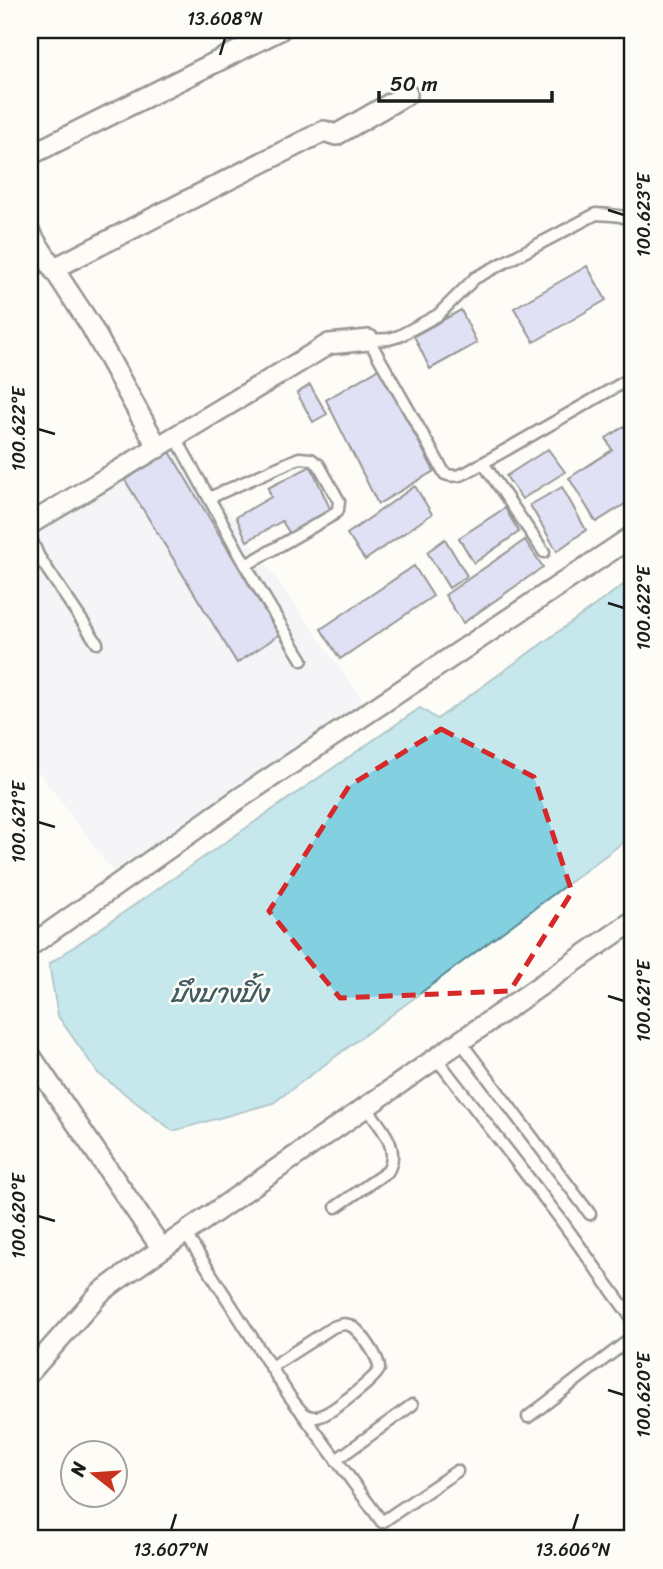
<svg xmlns="http://www.w3.org/2000/svg" width="663" height="1569" viewBox="0 0 663 1569" font-family="Sriracha,'Playpen Sans Thai',sans-serif">
<rect width="100%" height="100%" fill="#fdfcf7"/>
<filter id="ink" filterUnits="userSpaceOnUse"><feTurbulence type="fractalNoise" baseFrequency=".0143" numOctaves="2"/><feDisplacementMap in="SourceGraphic" scale="14" xChannelSelector="R" yChannelSelector="G"/><feConvolveMatrix kernelMatrix="1 2 1 2 8 2 1 2 1" color-interpolation-filters="sRGB"/></filter>
<g filter="url(#ink)">
<path fill="#eaebf6" d="M176 438 364 702 124 886 30 760V525Z"/>
<path fill="#83d1e0" stroke="#5a8992" stroke-width="2" d="M633 578V835L273 1103 173 1131 98 1073 58 1016 49 964 420 708 437 719Z"/>
<path fill="#bfc2f4" stroke="#1c1c1c" stroke-width="2" d="M587 266 606 300 534 342 514 308Z
M461 310 477 343 430 369 414 336Z
M380 368 434 471 378 504 326 400Z
M310 385 327 414 313 422 297 393Z
M633 421V499L596 522 569 478 612 450 606 438Z
M548 449 565 472 522 499 506 476Z
M170 452 279 635 237 663 125 480Z
M311 466 331 511 290 534 282 521 247 541 236 517 271 497 268 488Z
M415 486 432 514 365 560 347 534Z
M562 487 586 530 557 551 530 505Z
M505 508 519 532 474 563 459 538Z
M445 539 467 576 449 588 427 552Z
M525 540 543 567 463 623 445 595Z
M414 566 433 596 340 659 321 629Z"/>
<g fill="none" stroke-linecap="round" stroke-linejoin="round">
<g stroke="#1c1c1c" stroke-width="15">
<path id="service" d="M369 340 445 474C459 480 470 470 483 463L633 377
M369 340 389 339 399 336 438 315 475 278 596 214C609 215 623 214 633 222
M176 438 255 582 302 660
M483 463 544 552
M209 498 299 458 311 459 319 465 339 501 338 510 333 515 246 565
M30 537 39 557 36 563 30 567
M39 557 97 643
M460 1041 590 1214
M436 1058 558 1216 633 1320
M336 1207 388 1171C401 1147 380 1126 366 1107
M185 1233 290 1397C295 1403 301 1414 309 1416 312 1417 316 1418 320 1416 330 1414 378 1377 379 1369 380 1358 359 1328 349 1325 343 1323 339 1325 333 1327L271 1367
M302 1413 382 1522 457 1471
M528 1417 633 1337
M336 1460 412 1405"/>
</g>
<g stroke="#1c1c1c" stroke-width="24">
<path id="minor" d="M30 155 280 30
M30 233 91 326 158 448
M53 269 324 131 336 135 407 94
M30 524 329 344 369 340
M30 946 237 800 633 536
M30 1055 162 1249
M30 1372 100 1293 116 1281 633 921"/>
</g>
<use href="#service" stroke="#fdfcf7" stroke-width="10"/>
<use href="#minor" stroke="#fdfcf7" stroke-width="19"/>
</g>
</g>
<path d="M0 0H663V1569H0ZM441 729 534 777 572 892 510 991 340 998 269 911 349 786Z" fill="#fdfcf7" fill-opacity=".55" fill-rule="evenodd"/>
<path fill="none" stroke="#d62828" stroke-width="5" stroke-dasharray="14 9" stroke-linejoin="round" d="M441 729 534 777 572 892 510 991 340 998 269 911 349 786Z"/>
<path fill="none" stroke="#1c1c1c" stroke-width="2.5" d="M220 55 225 38M608 210 624 215M38 429 55 434M608 603 624 608M38 822 55 827M608 996 624 1001M38 1216 55 1221M608 1390 624 1395M171 1530 176 1514M573 1530 578 1514"/>
<g text-anchor="middle" stroke-width="5" stroke-linejoin="round" paint-order="stroke">
<g font-size="26" font-style="italic" fill="#405b61" stroke="#fdfcf7">
<text x="219" y="1002">บึงบางปิ้ง</text>
</g>
</g>
<rect width="663" height="1569" fill="none" stroke="#fdfcf7" stroke-width="77"/>
<g transform="translate(94 1474) rotate(287)"><circle r="33" fill="#fdfcf7" stroke="#a3a29f" stroke-width="2"/>
<path d="M0-5L12 26L0 18L-12 26Z" fill="#c8321e"/>
<text y="-10" font-size="19" font-weight="bold" text-anchor="middle" fill="#1c1c1c">N</text>
</g>
<path d="M379 91v10h173v-10" fill="none" stroke="#1c1c1c" stroke-width="3.5"/>
<text x="390" y="91" font-size="21" fill="#1c1c1c" stroke="#fdfcf7" stroke-width="5" paint-order="stroke">50 m</text>
<rect x="38" y="38" width="586" height="1492" fill="none" stroke="#1c1c1c" stroke-width="2.5"/>
<g font-size="18" text-anchor="middle" fill="#1c1c1c">
<text x="225" y="25">13.608°N</text>
<text transform="translate(644 215) rotate(-90)" y="6">100.623°E</text>
<text transform="translate(19 429) rotate(-90)" y="6">100.622°E</text>
<text transform="translate(644 608) rotate(-90)" y="6">100.622°E</text>
<text transform="translate(19 822) rotate(-90)" y="6">100.621°E</text>
<text transform="translate(644 1001) rotate(-90)" y="6">100.621°E</text>
<text transform="translate(19 1216) rotate(-90)" y="6">100.620°E</text>
<text transform="translate(644 1395) rotate(-90)" y="6">100.620°E</text>
<text x="171" y="1556">13.607°N</text>
<text x="573" y="1556">13.606°N</text>
</g>
</svg>
